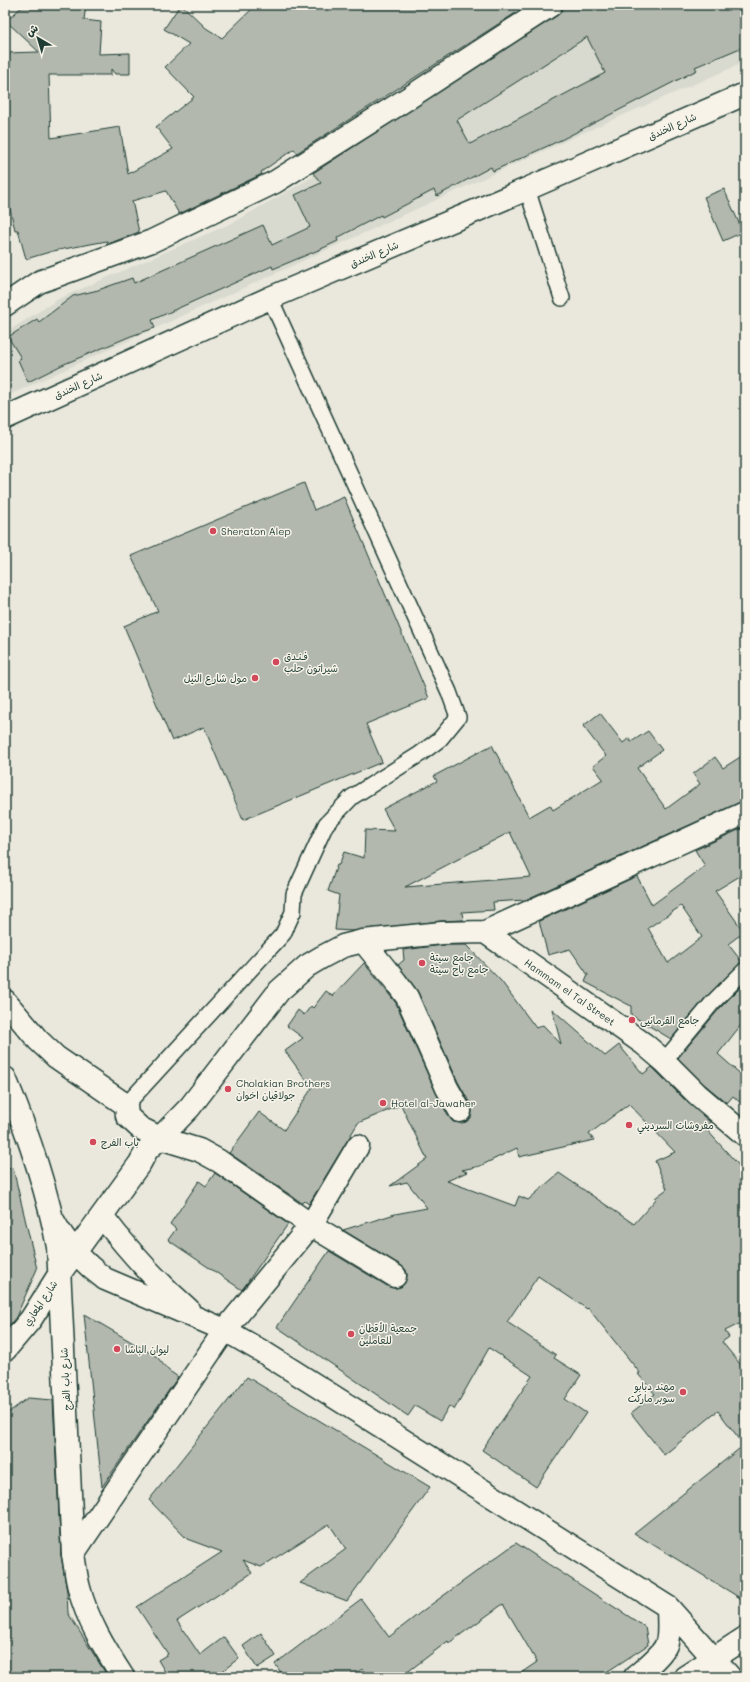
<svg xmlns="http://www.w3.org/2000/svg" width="750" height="1682" viewBox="0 0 750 1682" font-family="Mali,'Playpen Sans Arabic',sans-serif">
<rect width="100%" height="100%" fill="#eae8dd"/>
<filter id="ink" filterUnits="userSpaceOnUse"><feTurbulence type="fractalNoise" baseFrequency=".025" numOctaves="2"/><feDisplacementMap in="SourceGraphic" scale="8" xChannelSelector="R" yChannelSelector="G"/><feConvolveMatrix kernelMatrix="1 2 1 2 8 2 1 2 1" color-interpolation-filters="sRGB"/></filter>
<g filter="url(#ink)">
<path fill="#d9dacf" d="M745 5V62L585 132 5 397V333L60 298 232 223 421 115 571 20Z"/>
<path fill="#b2b8ae" stroke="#1f3d34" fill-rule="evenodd" d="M24 5H86L84 20 101 22 99 54 130 53V74H115L111 69V75H49L51 138 120 127 128 174 173 149 156 127 194 97 165 67 189 44 164 29 180 5H182L206 28 222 38 256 5H528L297 153 294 149 261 172 262 174 179 214 166 191 132 201 139 232 108 244 107 241 53 251 26 259 18 230H15L5 188V53L39 52 6 21Z
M563 5H745V46L695 67 697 70 563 139 493 171 491 167 437 196 434 190 382 217 381 215 337 238 338 241 321 249 273 269 272 266 152 320 155 328 131 336 62 365 28 382 18 360 21 358 8 337 37 319 39 322 73 296 98 290 132 278 134 283 263 225 272 245 310 227 295 195 321 183 313 173 558 15 562 11ZM587 37 605 73 470 144 457 120Z
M724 189 743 232 723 241 704 197Z
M304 483 314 510 344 497 429 698 366 724 382 762 243 820 204 727 172 741 124 626 158 611 131 556Z
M600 713 623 743 629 738 631 742 648 731 662 750 637 768 666 809 700 784 693 774 715 757 723 768 745 754V801L740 802 525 900 493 902 494 910 462 912 463 920 441 921 353 931 335 930 339 895 328 891 337 865H339L344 852 364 858 365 830 395 831 383 809 437 781 434 776 492 745 529 817 550 805 553 810 603 779 593 766 606 756 583 726ZM510 832 531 877 405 887Z
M745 827V873L715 891 744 932 728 944 742 962 707 996 671 1039 631 1015V1006L585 982 588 975 570 949 548 955 539 921 637 876 652 905 705 866 695 850ZM681 906 702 937 668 963 648 928Z
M443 945H466L501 981 536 1028 543 1025 561 1044 552 1009 605 1056 619 1045 643 1074 652 1067 688 1103 710 1122 705 1128 745 1172V1321L725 1331 729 1337 722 1342 745 1370V1601L634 1533 744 1445 718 1411 664 1455 631 1413 655 1394 638 1374 640 1373 588 1308 587 1309 538 1276 507 1322 556 1355 554 1358 581 1375 565 1399 586 1413 536 1487 482 1450 532 1376 489 1348 454 1410 449 1406 440 1421 415 1406 408 1416 277 1327 329 1251 389 1287 394 1288 401 1287 405 1283 407 1276 406 1270 402 1266 343 1230 395 1214 427 1208 407 1182 390 1186 427 1159 401 1105 358 1123 309 1204 304 1201 302 1203 229 1153 259 1112 284 1130 312 1088 285 1051 303 1038 287 1026 298 1010 304 1015 311 1006 313 1008 326 991 333 996 364 963 396 1003 436 1093 449 1117 453 1122 460 1123 466 1122 471 1118 472 1112 471 1105 458 1082 418 992 398 965 404 960 403 950ZM629 1104 675 1152 655 1161 667 1189 655 1198 656 1199 634 1224 559 1173 528 1200 519 1196 515 1206 447 1181 467 1172 462 1170 480 1166 517 1148 519 1157 594 1140 589 1134Z
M745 983V1020L718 1054 745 1078V1107L733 1096 727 1103 705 1085 678 1058 720 1008Z
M13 1168 37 1269 16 1317 5 1331V1169Z
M215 1173 288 1224 242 1290 168 1240 176 1229 170 1224 199 1181 206 1186Z
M84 1314 157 1357 168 1370 178 1377 102 1487Z
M247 1377 430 1487 347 1601 300 1583 346 1549 329 1524 261 1567 243 1560 252 1573 177 1621 200 1655 224 1637 239 1658 215 1677H168L158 1660 168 1654 137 1607 222 1552 187 1539 149 1500Z
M28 1398 53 1400 61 1555 67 1592 68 1613 108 1677H5V1415Z
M516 1543 645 1627 648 1645 599 1677H515L537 1662 503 1604 449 1643 448 1641 401 1677H369L362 1669 351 1677H284L275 1664 361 1599 389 1637 425 1609Z
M261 1633 276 1656 257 1668 243 1646Z"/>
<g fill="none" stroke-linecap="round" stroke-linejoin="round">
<g stroke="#1f3d34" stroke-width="18">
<path id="service" d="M527 189 562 298
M664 1061 713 1002 745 970
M126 1105 283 934 293 912 294 894 326 824 352 797 420 754 440 739 458 717 449 692 270 298"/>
</g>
<g stroke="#1f3d34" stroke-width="25">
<path id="minor" d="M5 305 39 282 152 241 275 182 410 97 551 5
M485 932 745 813
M363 941 396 982 407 997 447 1088 460 1111
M395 1276 311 1225 219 1161 199 1150 160 1138 190 1107 279 991 307 966 322 957 343 946 363 941 442 933 485 932 644 1044 664 1061 697 1094 745 1135
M73 1554 225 1330 311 1225 358 1146
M714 1659 730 1677"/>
</g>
<g stroke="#1f3d34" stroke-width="25">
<path id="secondary" d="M5 418 270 298 527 189 745 94
M5 1001 38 1040 56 1057 126 1105 127 1116 140 1128 160 1138 147 1150 140 1163 60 1273 31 1319 5 1350
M5 1078C28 1133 47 1188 58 1247L73 1554C75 1565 76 1577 79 1588 87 1620 105 1649 123 1677
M102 1216C128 1250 156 1281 188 1309
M53 1220C66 1244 82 1262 105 1279L225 1330 263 1352 668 1607 714 1659
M635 1677C643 1670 662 1655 666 1645 670 1636 668 1617 668 1607
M685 1677 745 1638"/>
</g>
<use href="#service" stroke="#f7f3e8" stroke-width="15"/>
<use href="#minor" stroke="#f7f3e8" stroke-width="22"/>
<use href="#secondary" stroke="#f7f3e8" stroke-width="22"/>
</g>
</g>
<g fill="#d1495b" stroke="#f7f3e8" stroke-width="1.5">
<circle cx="213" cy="531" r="4"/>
<circle cx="276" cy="662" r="4"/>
<circle cx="255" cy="678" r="4"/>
<circle cx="422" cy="963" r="4"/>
<circle cx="632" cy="1020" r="4"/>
<circle cx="228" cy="1089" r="4"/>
<circle cx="383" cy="1103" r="4"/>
<circle cx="629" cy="1125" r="4"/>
<circle cx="93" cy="1142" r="4"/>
<circle cx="351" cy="1334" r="4"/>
<circle cx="117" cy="1349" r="4"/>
<circle cx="683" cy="1392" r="4"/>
</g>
<g text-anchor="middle" stroke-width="3" stroke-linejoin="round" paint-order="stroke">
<g font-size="10" fill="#1f3d34" stroke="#f7f3e8">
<text transform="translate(672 126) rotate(-24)" y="4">شارع الخندق</text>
<text transform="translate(374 254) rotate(-23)" y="4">شارع الخندق</text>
<text transform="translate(78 385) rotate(-24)" y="4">شارع الخندق</text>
<text transform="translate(570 992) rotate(35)" y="4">Hammam el Tal Street</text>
<text transform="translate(40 1303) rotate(-56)" y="4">شارع المعاري</text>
<text transform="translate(65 1379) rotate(-93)" y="4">شارع باب الفرج</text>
</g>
<g font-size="10" fill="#1f3d34" stroke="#f7f3e8" text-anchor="start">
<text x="221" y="535">Sheraton Alep</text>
<text x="284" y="660">فـنـدق<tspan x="284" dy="12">شيراتون حلب</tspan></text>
<text x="247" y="682" text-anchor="end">مول شارع النيل</text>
<text x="430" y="961">جامع سيتة<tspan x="430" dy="12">جامع باح سيتة</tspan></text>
<text x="640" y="1024">جامع القرمانيى</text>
<text x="236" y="1087">Cholakian Brothers<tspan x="236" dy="12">جولاقيان اخوان</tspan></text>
<text x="391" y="1107">Hotel al-Jawaher</text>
<text x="637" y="1129">مفروشات السرديني</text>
<text x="101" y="1146">باب الفرج</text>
<text x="359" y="1332">جمعية الأقطان<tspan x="359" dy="12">للعاملين</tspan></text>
<text x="125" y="1353">ليوان الباشا</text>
<text x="675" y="1390" text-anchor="end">مهند دبابو<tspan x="675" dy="12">سوبر ماركت</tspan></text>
</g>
</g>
<rect width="750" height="1682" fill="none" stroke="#f7f3e8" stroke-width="20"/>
<rect x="10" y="10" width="730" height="1662" fill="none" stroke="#1f3d34" stroke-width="1.5" filter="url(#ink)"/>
<g transform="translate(38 38) rotate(322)" stroke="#f7f3e8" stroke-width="3" paint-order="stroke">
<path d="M0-3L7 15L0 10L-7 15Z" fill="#1f3d34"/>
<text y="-6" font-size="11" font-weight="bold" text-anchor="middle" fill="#1f3d34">ش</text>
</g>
</svg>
